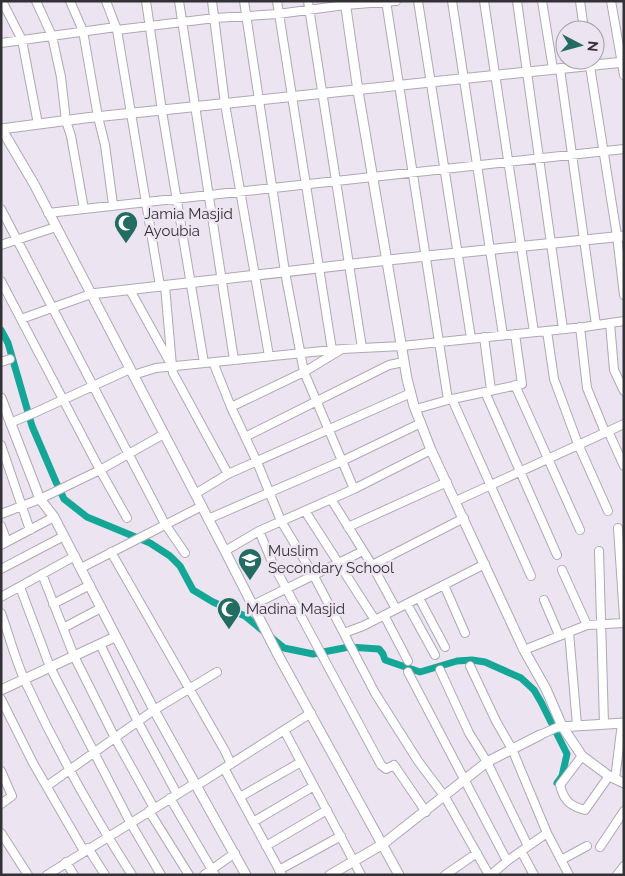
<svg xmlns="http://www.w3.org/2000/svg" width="625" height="876" viewBox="0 0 625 876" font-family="Raleway,sans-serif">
<rect width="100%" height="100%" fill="#ece5f1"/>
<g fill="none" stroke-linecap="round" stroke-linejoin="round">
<path stroke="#14a798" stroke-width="7" d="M1 330 8 343 32 426 56 482 64 499 87 517 150 543 170 556 180 566 193 590 213 602 245 616 284 648 313 654 349 647 379 649 383 654 385 660 420 672 457 661 472 660 485 662 521 678 534 690 541 702 567 754 562 776 557 783"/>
<g stroke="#afa8b3" stroke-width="10">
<path id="minor" d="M2 1 22 40 38 124
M36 1 52 36 61 77 66 121 71 136 84 209
M70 1 83 31 98 117 105 145 113 205
M106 1 117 30 160 286
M146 1 162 111 204 363
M179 1 234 360
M212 1 225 104 269 356
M277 1 332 350
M308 1 362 348
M386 1 448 400 416 409
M418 1 471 338
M452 1 503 335
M484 1 534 332
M517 1 563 329
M542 1 553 69
M580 1 584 30
M611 1 624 75
M117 30 215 18 278 14 345 5 396 1
M1 43 116 27
M589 60 617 236 624 295
M560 69 596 325
M1 209 165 524 185 553
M48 213 624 149
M1 245 56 227
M1 281 100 470 127 518
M130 290 172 366 165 286
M21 319 91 294
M610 323 614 370 624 391
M580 327 587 388 605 432
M547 331 554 379 578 444 608 511
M484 337 491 390
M342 349 304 372 231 407 257 462 281 521 314 576 375 693 418 761 445 797 489 875
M1 362 10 359
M213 362 231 407
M172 366 173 373 228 474 195 494
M133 375 156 368 342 349 402 346 584 327 624 321
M515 385 580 530
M485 392 557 555
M452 399 531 576
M448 400 522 384 515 334
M10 423 34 413 130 369
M608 431 624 466
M245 437 389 365 404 362
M1 445 30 530
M228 474 411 393
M354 489 431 450
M331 499 372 565 464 518
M456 501 624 424
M305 511 375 620
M1 514 40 499 100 470 164 434
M208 519 342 461 421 423
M1 526 7 542
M348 527 447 482
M618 528 624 618
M259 531 273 564 381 765 386 769 394 765 426 812
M1 545 54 517
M225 551 259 531 354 489 304 372 285 272 244 1
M599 551 604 724
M111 552 225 751 231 764
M372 565 396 609
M81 568 202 506
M1 569 64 536
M562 570 587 625
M42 574 74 656 115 738 154 808
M444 585 465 633
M20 587 50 667 130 822 161 875
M1 597 75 556
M419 598 445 647
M544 600 559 635
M53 604 90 585
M407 604 435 655
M253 605 363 551
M1 613C9 635 15 659 25 681 56 748 92 813 132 875
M384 615 408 661
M63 628 101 608
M569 632 577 725
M344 633 363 626 485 564
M100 644 138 722 177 794
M524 650 587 625 624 623
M470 666 496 721 512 749 547 833 569 875
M440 670 469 733 487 762 528 846
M408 672 507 861
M1 699 33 763 84 851
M284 730 361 875
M540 735 558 727
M582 756 560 785C564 801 570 806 585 810L609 776
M224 768 282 875
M1 771 12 796 1 804
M615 779 622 723
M47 786 154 710 217 672
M196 786 311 713
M240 797 301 762
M170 798 215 875
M149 811 189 875
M253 822 314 786
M1 833 28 875
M266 846 327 810
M600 847 624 811
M88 848 105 875
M521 851 534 875
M561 860 587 846
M66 862 74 875
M279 870 341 836
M47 875 194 784
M204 875 235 853
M445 875 477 853
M491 875 507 861 547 833
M617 875 624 866"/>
</g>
<g stroke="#afa8b3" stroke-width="11">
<path id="tertiary" d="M345 1 358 91 407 379 414 406 431 450 524 650 546 689 562 726 582 756 609 776 624 783
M1 128 34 184 225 551 277 653 399 875
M1 129 85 118 624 62
M91 294 388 260 624 236
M1 398 40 499 54 517 154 710 246 875
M1 690 115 637
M559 727 624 723
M330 875 383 844 487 762 540 735"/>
</g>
<use href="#minor" stroke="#fff" stroke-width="8"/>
<use href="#tertiary" stroke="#fff" stroke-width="9"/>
</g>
<defs>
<g id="mosque-pin" transform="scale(1.25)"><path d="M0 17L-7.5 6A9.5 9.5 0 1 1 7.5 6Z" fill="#246c62" stroke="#ece5f1"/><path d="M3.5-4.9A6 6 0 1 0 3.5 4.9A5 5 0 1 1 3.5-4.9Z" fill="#fff"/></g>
<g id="school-pin" transform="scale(1.25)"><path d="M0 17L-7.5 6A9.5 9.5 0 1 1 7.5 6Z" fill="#246c62" stroke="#ece5f1"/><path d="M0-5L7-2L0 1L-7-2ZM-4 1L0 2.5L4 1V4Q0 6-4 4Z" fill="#fff"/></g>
</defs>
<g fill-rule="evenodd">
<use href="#mosque-pin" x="126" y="223"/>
<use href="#school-pin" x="250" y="560"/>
<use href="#mosque-pin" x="229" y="609"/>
</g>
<g text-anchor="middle" stroke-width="5" stroke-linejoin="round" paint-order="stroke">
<g font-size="15" fill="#333135" stroke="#ece5f1" text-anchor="start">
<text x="144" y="219">Jamia Masjid<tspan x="144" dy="17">Ayoubia</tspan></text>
<text x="268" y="556">Muslim<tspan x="268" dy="17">Secondary School</tspan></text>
<text x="246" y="614">Madina Masjid</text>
</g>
</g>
<rect width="625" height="876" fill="none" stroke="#333135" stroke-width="5"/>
<g transform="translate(580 45) rotate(96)"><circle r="24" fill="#ece5f1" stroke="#a29da6"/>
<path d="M0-4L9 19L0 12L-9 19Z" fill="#246c62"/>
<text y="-8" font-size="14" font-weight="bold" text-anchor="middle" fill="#333135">N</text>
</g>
</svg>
